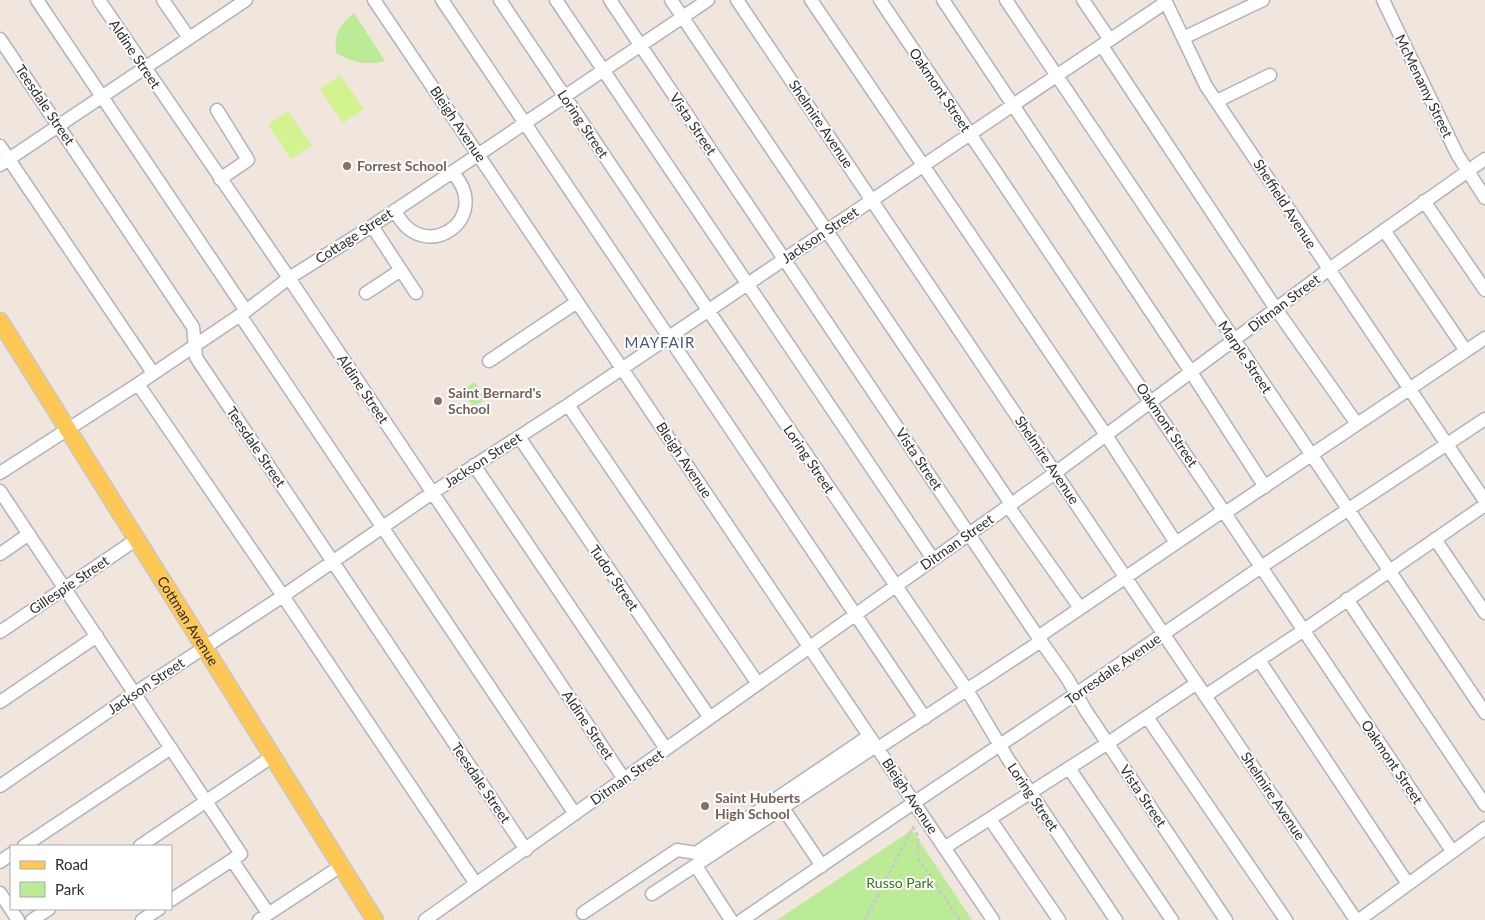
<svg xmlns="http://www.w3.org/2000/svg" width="1485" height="920" viewBox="0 0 1485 920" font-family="Lato,sans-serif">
<rect width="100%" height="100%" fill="#f0e6de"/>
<path fill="#bbeb96" d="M354 13 385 61C366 66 352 62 336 53 334 34 339 25 354 13Z
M475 382 486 399 473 407 462 390Z
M912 830 972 920H777Z"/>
<path fill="#d3f390" d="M340 75 364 109 343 123 320 89Z
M288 111 312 146 291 159 268 125Z"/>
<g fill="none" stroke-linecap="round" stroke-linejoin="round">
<g stroke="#aeb3be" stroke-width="15">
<path id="minor" d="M37 0 246 311
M99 0 289 278 624 779
M163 0 189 38
M374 0 993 920
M442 0 925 718
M500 0 708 310 967 690 1008 759 1116 920
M556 0 933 559
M610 0 1038 637 1067 678 1086 711 1226 920
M671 0 1011 504
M737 0 1356 920
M811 0 1106 435 1176 543
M880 0 1452 851
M943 0 1191 372 1265 487
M1006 0 1485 713
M1083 0 1110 40
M1165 0 1206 86 1485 501
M1383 0 1457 154 1485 198
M1183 38 1263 0
M0 39 193 327 196 357 199 362 526 850
M1102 46 1276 309 1357 424
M1217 101 1270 75
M217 110 248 160 220 179
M0 146 153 373
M0 165 246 0
M1424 201 1485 290
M395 210C421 268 496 219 452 172
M372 226 416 293
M1384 230 1466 351
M366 293 401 270
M240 315 575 814
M489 361 577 302
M138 384 283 596 476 884
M568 405 758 684
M519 437 710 718
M474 465 666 749
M0 473 138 384 246 311 289 278 372 226 708 0
M0 491 241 854 171 900
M1008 506 1080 608
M1225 513 1485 338
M1435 539 1485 613
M0 554 29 534
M1347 599 1485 805
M0 632 137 539
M1038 637 1223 511
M1259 660 1408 884
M1205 696 1304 630 1485 505
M0 702 97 636
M1147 717 1286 920
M878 748 1041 641
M1069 768 1172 920
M0 786 135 693 283 596 432 493 568 405 1166 2
M783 808 822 866
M990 819 1059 920
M24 846 171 748
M140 846 273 756
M944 848 1108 743 1197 683
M232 860 268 913
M0 862 11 854
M696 866 731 920
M0 893 18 920
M652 894 876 746
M583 913 677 850 696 853 869 736
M32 920 49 909
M142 920 159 909
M259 920 341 866
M425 920 1055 473 1328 270 1485 159
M742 920 903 810 1076 694 1261 567 1485 419
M1359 920 1485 828"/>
</g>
<g stroke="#c8c8c8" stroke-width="19">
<g id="major">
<path id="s1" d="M0 321 375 920"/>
</g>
</g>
<path stroke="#c8c8c8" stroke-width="2.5" stroke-dasharray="4 2.5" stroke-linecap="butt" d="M865 920 913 827 918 836V858L960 920"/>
<use href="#minor" stroke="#fff" stroke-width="12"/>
<use href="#major" stroke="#ffc754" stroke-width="16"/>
</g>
<g fill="#8d6e63" stroke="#fff" stroke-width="2">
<circle cx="347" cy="166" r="5"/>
<circle cx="438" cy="401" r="5"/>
<circle cx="705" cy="806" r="5"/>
</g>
<g text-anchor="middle" stroke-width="4" stroke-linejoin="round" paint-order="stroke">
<g font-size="14" fill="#2d2d2d" stroke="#fff">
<text transform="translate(135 54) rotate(56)" y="5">Aldine Street</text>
<text transform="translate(1424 86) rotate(64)" y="5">McMenamy Street</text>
<text transform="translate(940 90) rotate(56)" y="5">Oakmont Street</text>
<text transform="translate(45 105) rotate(56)" y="5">Teesdale Street</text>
<text transform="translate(458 124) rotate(56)" y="5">Bleigh Avenue</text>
<text transform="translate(583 124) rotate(56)" y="5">Loring Street</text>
<text transform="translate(693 124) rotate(56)" y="5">Vista Street</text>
<text transform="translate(821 124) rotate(56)" y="5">Shelmire Avenue</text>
<text transform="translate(1285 204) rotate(57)" y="5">Sheffield Avenue</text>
<text transform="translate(820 235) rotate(-34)" y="5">Jackson Street</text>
<text transform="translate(354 236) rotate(-33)" y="5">Cottage Street</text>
<text transform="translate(1284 303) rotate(-37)" y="5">Ditman Street</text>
<text transform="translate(1245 357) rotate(56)" y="5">Marple Street</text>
<text transform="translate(363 389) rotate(56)" y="5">Aldine Street</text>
<text transform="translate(1167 425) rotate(56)" y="5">Oakmont Street</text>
<text transform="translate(256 447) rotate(56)" y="5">Teesdale Street</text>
<text transform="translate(809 459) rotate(56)" y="5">Loring Street</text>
<text transform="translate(919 459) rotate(56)" y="5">Vista Street</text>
<text transform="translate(483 460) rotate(-33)" y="5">Jackson Street</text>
<text transform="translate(684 460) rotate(56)" y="5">Bleigh Avenue</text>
<text transform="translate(1047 460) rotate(56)" y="5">Shelmire Avenue</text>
<text transform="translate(957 542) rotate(-35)" y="5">Ditman Street</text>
<text transform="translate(614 578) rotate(56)" y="5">Tudor Street</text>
<text transform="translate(69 585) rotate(-34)" y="5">Gillespie Street</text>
<text dy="5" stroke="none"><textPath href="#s1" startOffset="354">Cottman Avenue</textPath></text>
<text transform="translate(1113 669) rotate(-35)" y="5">Torresdale Avenue</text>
<text transform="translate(146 686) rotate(-34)" y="5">Jackson Street</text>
<text transform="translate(588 725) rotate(56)" y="5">Aldine Street</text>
<text transform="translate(1392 762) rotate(56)" y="5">Oakmont Street</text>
<text transform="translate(627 777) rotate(-35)" y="5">Ditman Street</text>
<text transform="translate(481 783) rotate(56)" y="5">Teesdale Street</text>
<text transform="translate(910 796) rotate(56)" y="5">Bleigh Avenue</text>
<text transform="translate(1143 796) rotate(56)" y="5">Vista Street</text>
<text transform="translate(1273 796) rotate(56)" y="5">Shelmire Avenue</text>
<text transform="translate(1033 797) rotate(56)" y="5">Loring Street</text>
</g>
<g font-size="14" font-weight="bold" fill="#785e54" stroke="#fff" text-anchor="start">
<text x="357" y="171">Forrest School</text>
<text x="448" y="398">Saint Bernard's<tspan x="448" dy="16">School</tspan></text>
<text x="715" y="803">Saint Huberts<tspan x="715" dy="16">High School</tspan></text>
</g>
<g font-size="14" fill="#307413" stroke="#fff">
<text x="900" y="888">Russo Park</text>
</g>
<g font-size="15" letter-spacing="1" fill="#475883" stroke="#fff">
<text x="660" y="348">MAYFAIR</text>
</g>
</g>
<rect x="10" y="845" width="162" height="65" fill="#ffffff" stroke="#ababab"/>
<rect x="20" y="861" width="25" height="8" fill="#ffc754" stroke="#ababab"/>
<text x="55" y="870" font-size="15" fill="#2d2d2d">Road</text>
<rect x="20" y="882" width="25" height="15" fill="#bbeb96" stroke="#ababab"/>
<text x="55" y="895" font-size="15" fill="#2d2d2d">Park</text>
</svg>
